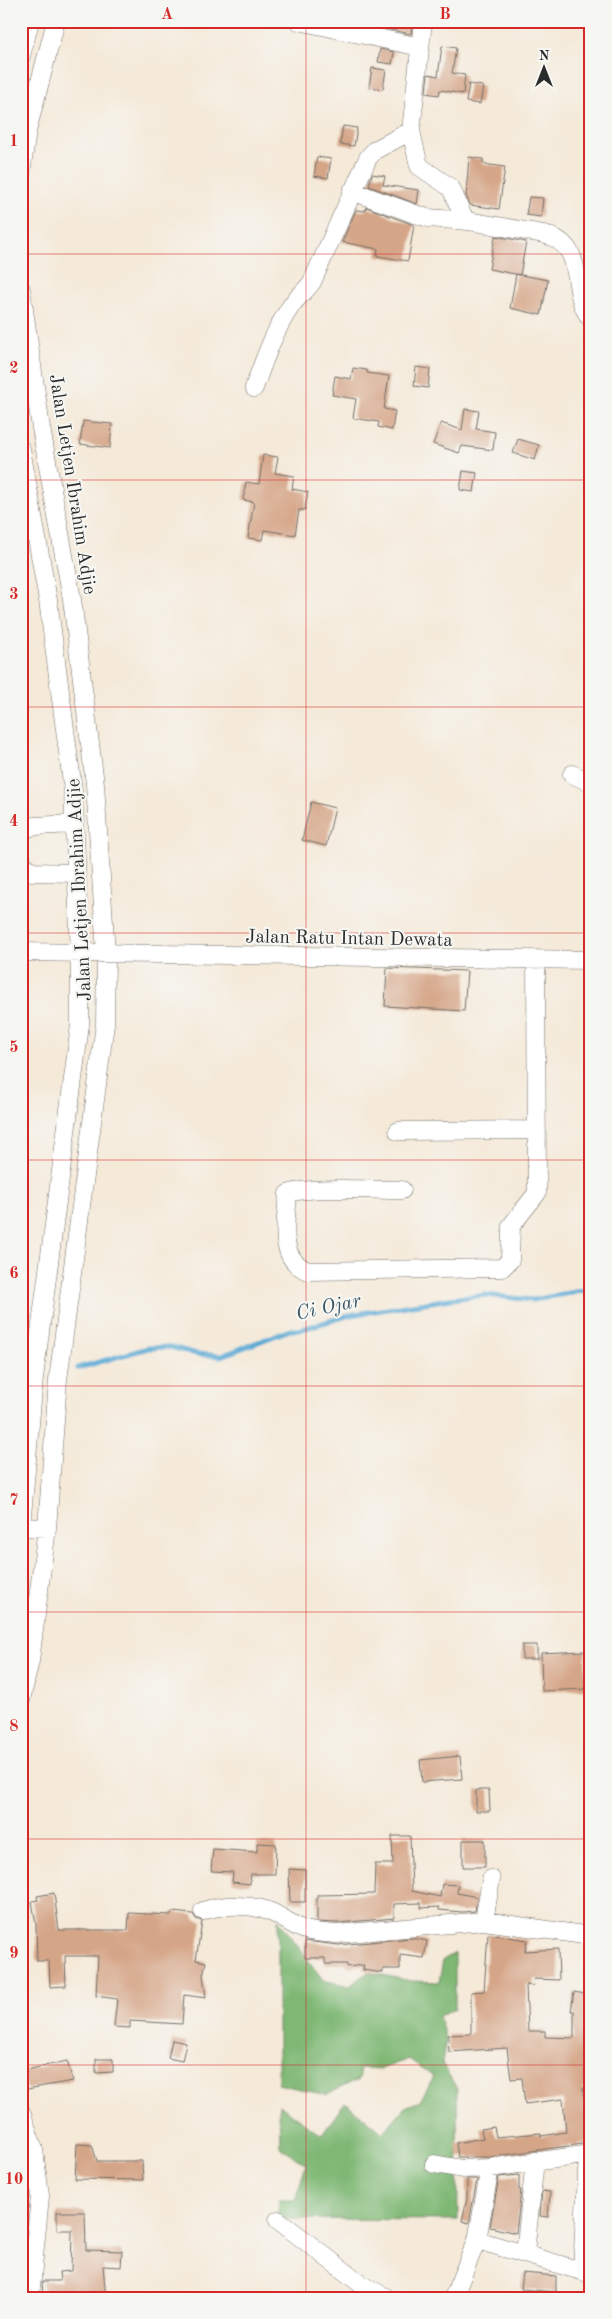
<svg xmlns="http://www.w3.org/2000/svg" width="612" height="2319" viewBox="0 0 612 2319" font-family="'Old Standard TT',serif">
<rect width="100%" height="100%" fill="#f6f6f2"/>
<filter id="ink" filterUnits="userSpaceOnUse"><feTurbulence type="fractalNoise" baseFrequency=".02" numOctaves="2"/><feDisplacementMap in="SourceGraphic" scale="10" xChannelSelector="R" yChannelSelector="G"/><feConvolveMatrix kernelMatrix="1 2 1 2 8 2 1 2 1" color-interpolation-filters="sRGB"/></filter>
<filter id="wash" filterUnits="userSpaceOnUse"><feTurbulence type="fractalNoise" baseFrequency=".0096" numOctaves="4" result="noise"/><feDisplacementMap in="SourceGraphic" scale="20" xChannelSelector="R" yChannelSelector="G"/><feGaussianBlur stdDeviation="1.12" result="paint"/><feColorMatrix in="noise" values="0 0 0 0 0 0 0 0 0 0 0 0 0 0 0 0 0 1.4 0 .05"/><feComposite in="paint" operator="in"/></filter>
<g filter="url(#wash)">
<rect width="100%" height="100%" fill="#f5e9d8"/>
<path fill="#7fb875" stroke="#557250" d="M278 1919 323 1980 350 1986 368 1972 411 1981 439 1982 443 1960 455 1953V2008L439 2016 446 2041 442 2063 457 2089 458 2220 279 2219V2200H295L306 2165 280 2147 279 2105 322 2135 345 2102 383 2133 405 2107 420 2101 434 2077 409 2059 381 2069 361 2068 359 2079 326 2095 278 2084Z"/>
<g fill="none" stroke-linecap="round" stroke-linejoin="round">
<path stroke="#5aa9d4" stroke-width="5" d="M78 1368 148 1348 170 1347 197 1354 221 1356 290 1330H299L350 1315 450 1299 485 1295 533 1300 591 1289"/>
</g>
<g id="blocks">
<path fill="#d5a587" d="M362 21H404L412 24 411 34 361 24Z
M442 46 456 48 452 73 465 75 463 94 440 90 439 95 426 93 428 74 438 76Z
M380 49 394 52 392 64 378 62Z
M372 68 386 70 383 89 369 87Z
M469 84 483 86 480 104 466 102Z
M343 126 357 128 354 146 340 144Z
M317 157 331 159 328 178 314 176Z
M469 157 483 159V164L505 167 499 209 470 205 466 195Z
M372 174 385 176 383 185 419 190 417 204 369 186Z
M529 197 543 198 541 217 526 215Z
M366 207 414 225 408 261 377 256 378 249 342 242 356 210 365 211Z
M495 236 526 242 520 275 489 269Z
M516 274 548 280 541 315 510 308Z
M416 367 430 369 428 388 414 386Z
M353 368 367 370V373L389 376 384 409 395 411 392 430 378 427 379 422 353 418 356 399 332 395 335 376 351 379Z
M465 409 479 411 476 429 495 432 493 450 462 446 459 453 433 444 441 423 462 430Z
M83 421 112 424 110 448 80 444Z
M518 439 539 445 535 460 513 453Z
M263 455 278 457 275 473 294 476 292 489 308 492 305 510H299L295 535 264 530 262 540 248 538 254 502 243 500 246 482 259 484Z
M463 471 477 473 474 492 460 490Z
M311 802 335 808 326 846 302 840Z
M387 968 467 971 464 1011 385 1006Z
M522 1645H537V1659H522Z
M585 1651 586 1689 542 1691 541 1653Z
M460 1756 462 1779 422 1782 420 1760Z
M476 1790H489L490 1811H476Z
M392 1836H410L412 1891 440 1897 442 1884 458 1885 457 1893 477 1897 475 1911 462 1912 439 1910V1907L421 1908V1903L394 1904V1918L337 1923 317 1922V1895L374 1894 375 1864H393Z
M463 1840H485V1867H463Z
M257 1843 276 1844 275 1874H251L250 1884 232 1882 233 1872 211 1871 213 1849 257 1852Z
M289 1869 305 1870V1902H290Z
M54 1893 59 1930H128L129 1913 171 1915 172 1912 193 1914 196 1919 202 1921 196 1960 206 1962 203 1975 206 1998 184 1995 182 2024 130 2021V2028L114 2027 117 1999 96 1996 98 1956H65L66 1986 50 1987 49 1961H37L36 1925 32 1901 38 1900 37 1896Z
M488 1934 527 1940 525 1951 558 1949 559 1980 534 1979 533 1986 526 1985 528 2031H545V2037L574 2038V2011H571L574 1992 591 1995V2048H589L591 2088H583L589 2143 489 2157H458L456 2143 483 2138 481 2129 494 2127 496 2137 541 2133V2136L566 2132 563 2099 525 2104 522 2078 511 2079 507 2048 449 2052 448 2035 470 2034 471 2032V1992L484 1991Z
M412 1938 427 1941 424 1958 400 1955V1969H383V1973L363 1970 364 1965 347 1967V1964H325V1958H305V1941L338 1945Z
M172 2040 186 2043 182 2061 168 2058Z
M96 2059H113V2072L96 2073Z
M67 2061 73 2081 27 2089 22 2071Z
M77 2144 92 2145 97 2161H142L143 2180 75 2179Z
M519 2175V2190H521L516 2233 490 2227 499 2177Z
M467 2179H477L469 2223 462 2221 467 2199Z
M542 2191 550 2192 548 2217 540 2216Z
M57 2212H85L86 2250 122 2251 121 2267 103 2266 106 2298H77V2295H43L42 2281H60L59 2272 71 2271 72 2230H57Z
M523 2273 556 2276V2292L521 2289Z"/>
</g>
</g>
<g filter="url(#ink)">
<use href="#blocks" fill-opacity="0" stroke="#726e68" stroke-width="1"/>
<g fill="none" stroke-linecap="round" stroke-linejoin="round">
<g stroke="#726e68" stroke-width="19">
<path id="minor" d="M299 21 420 47
M423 21 411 131 419 166 451 188 463 216 468 221 544 234C590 247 567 290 591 319
M21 56 30 21
M21 173 27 131 56 21
M352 191 415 214 428 218 468 221
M21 289 41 428 72 599 95 784 106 954 105 1024 58 1380 47 1528 30 1661 21 1700
M254 388C264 360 274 331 291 306 297 297 306 291 312 282L368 158 375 150 411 131
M21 449 48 600 73 790 80 954V1025L34 1378 21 1527 47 1528
M572 774 591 783
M21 832 23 829 35 826 74 824
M21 858 24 865 32 872 76 873
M21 952 591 960
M398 1131 537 1130
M402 1190C380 1190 302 1186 288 1194 286 1222 277 1259 308 1271L502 1268 510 1260 511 1226 537 1193 536 959
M491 1879 484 1921 591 1936
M203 1911C223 1904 252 1904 271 1912 282 1917 292 1925 302 1929 314 1933 325 1933 337 1934L484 1921
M21 2112 34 2150 40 2196 30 2298
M434 2164 463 2169 490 2168
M278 2220 361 2284 369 2298
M477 2240 591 2274
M525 2253 535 2161
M582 2271 588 2154
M361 2284 387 2298
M453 2298 477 2240 490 2168 591 2154"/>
</g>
<use href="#minor" stroke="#fff" stroke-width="18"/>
</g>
</g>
<path fill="none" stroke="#d62828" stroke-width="1" stroke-opacity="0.55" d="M306 21V2298M21 254H591M21 480H591M21 707H591M21 933H591M21 1160H591M21 1386H591M21 1612H591M21 1839H591M21 2065H591"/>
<g text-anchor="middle" stroke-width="4.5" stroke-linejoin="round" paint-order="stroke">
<g font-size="19" fill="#2b2b2b" stroke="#f6f6f2">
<text transform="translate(74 484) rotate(81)" y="7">Jalan Letjen Ibrahim Adjie</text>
<text transform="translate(78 890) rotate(-93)" y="7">Jalan Letjen Ibrahim Adjie</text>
<text transform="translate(349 937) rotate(1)" y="7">Jalan Ratu Intan Dewata</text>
</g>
<g font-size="20" font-style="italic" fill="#3b5766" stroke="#f6f6f2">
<text transform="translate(328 1306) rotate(-12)" y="7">Ci Ojar</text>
</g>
</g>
<rect width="612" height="2319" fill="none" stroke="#f6f6f2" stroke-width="55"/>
<g transform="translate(544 68)" stroke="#f6f6f2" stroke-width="4" paint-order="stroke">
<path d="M0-4L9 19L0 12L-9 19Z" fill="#2b2b2b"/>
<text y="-8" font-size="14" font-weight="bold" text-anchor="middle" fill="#2b2b2b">N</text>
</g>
<rect x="28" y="28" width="556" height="2264" fill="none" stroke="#d62828" stroke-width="2"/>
<g font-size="16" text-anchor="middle" font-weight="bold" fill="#d62828">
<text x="167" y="19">A</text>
<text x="445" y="19">B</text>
<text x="14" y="146">1</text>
<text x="14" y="373">2</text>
<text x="14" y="599">3</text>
<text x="14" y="826">4</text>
<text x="14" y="1052">5</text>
<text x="14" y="1278">6</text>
<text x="14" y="1505">7</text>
<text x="14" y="1731">8</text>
<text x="14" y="1958">9</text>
<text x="14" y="2184">10</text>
</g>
</svg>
